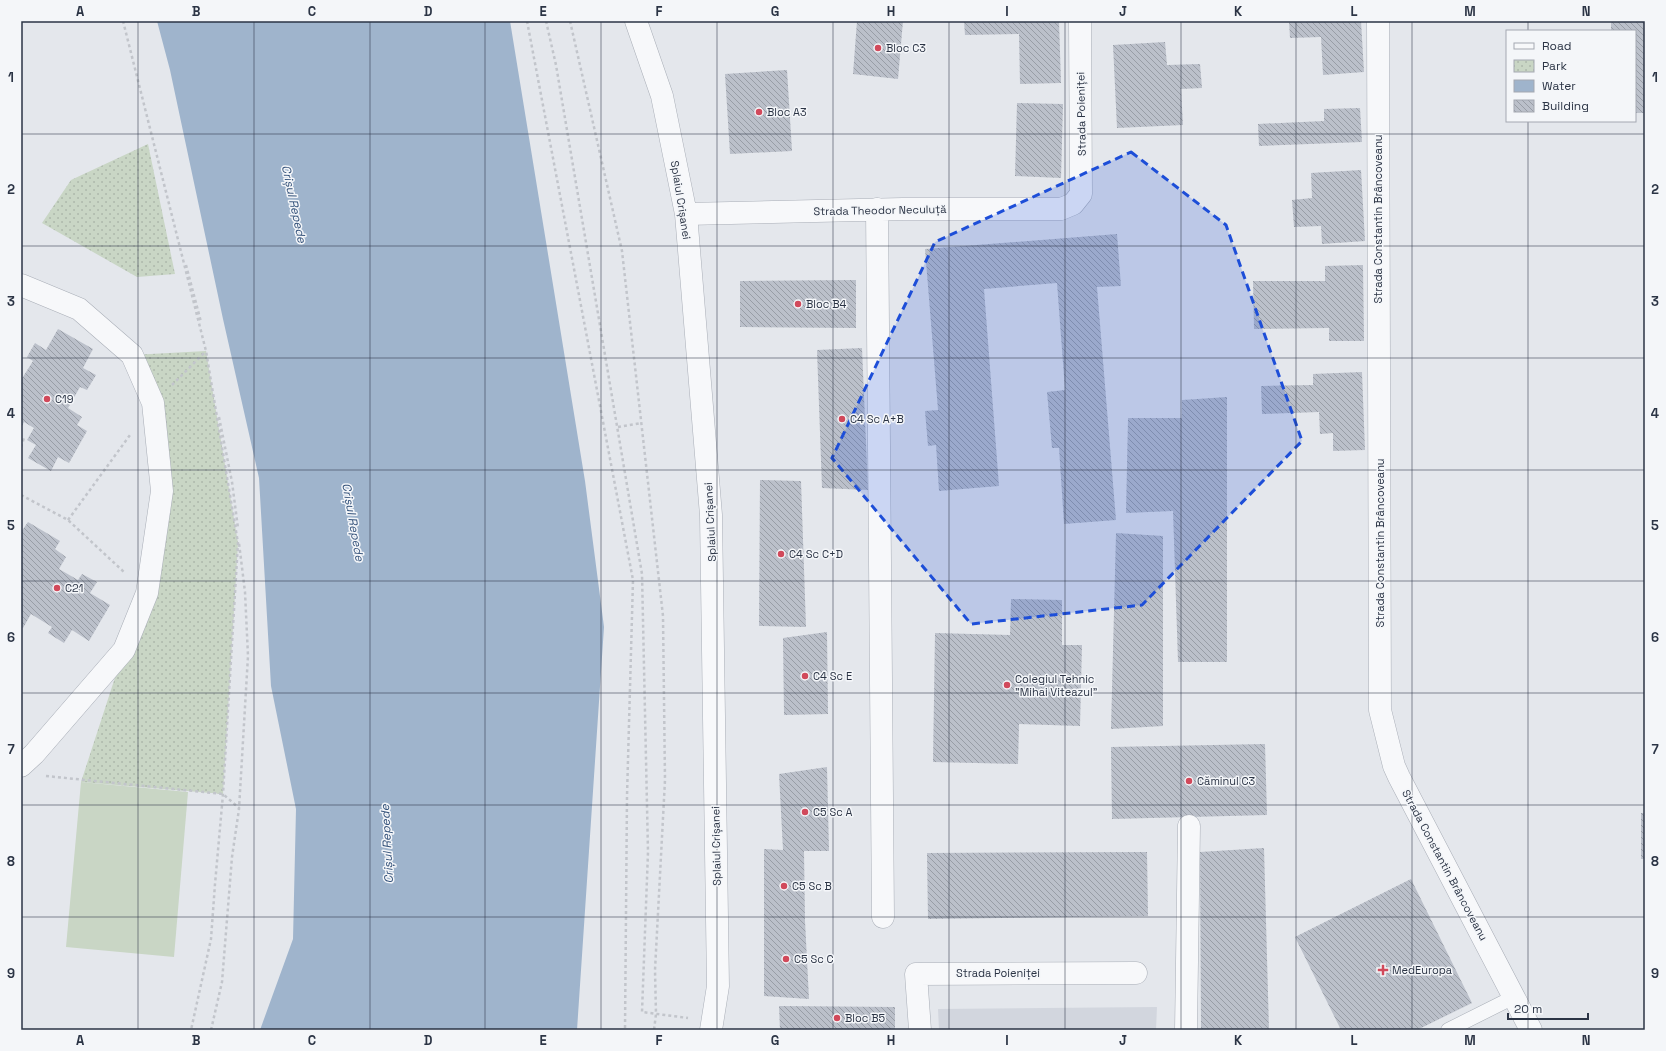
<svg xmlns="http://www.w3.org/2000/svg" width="1666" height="1051" viewBox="0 0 1666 1051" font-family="'Space Grotesk',sans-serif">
<defs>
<pattern id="park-dots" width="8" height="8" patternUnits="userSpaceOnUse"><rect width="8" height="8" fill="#c9d6c5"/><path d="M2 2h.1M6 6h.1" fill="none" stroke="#adb8ab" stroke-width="1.8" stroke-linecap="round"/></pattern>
<pattern id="building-back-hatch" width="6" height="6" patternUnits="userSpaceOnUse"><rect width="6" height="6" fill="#bbc0ca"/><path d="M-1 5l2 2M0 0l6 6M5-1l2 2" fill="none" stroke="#989da6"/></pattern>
</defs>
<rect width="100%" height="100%" fill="#e4e7ec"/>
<path fill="#d2d6de" d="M1157 1007 1156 1030H939L938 1009Z"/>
<path fill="url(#park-dots)" d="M148 144 175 274 137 277 42 223 71 180Z
M206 351 238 543 223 794 81 782 124 650 162 491 132 355Z"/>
<path fill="#c9d6c5" d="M81 782 188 792 174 957 66 947Z"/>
<path fill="#9fb4cc" d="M157 21H510L585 481 604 627 577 1030H260L293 939 296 809 271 686 259 478 223 319 170 70Z"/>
<path fill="url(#building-back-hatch)" d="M857 21H903L898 79 853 74Z
M964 21H1059L1061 83 1020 84 1019 34 965 35Z
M1289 21H1361L1364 72 1323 75 1321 37 1290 38Z
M1645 21V113H1635V31H1611V22Z
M1165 42 1167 65 1200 64 1202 88 1181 89 1183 125 1117 128 1113 45Z
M787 70 792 151 730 154 725 74Z
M1017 103 1063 104 1061 178 1015 176Z
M1360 108 1362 142 1259 146 1258 124 1324 121V109Z
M1361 170 1365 241 1322 244 1321 226 1294 227 1292 200 1312 198 1311 173Z
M1117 234 1121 286 1097 287 1116 520 1064 524 1059 448H1052L1047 392 1065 390 1057 283 984 289 999 486 939 491 936 445 928 446 925 411 938 410 925 249Z
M1363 265 1364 341H1329V328L1254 329 1253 281H1325V266Z
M856 280V328L740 327V281Z
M58 329 93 349 83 368 96 375 87 390 80 387 68 408 82 417 77 425 87 431 69 463 58 457 51 471 28 458 36 445 27 440 34 428 24 422 21 428V380L33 361 27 357 35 343 46 350Z
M862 348 868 490 822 488 817 350Z
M1362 372 1365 450 1333 451V433L1320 434 1319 412 1262 414 1261 386 1313 385V374Z
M1227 397V662H1178L1173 511 1126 513 1128 418H1182V400Z
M760 480 801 481 806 627 759 626Z
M28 522 60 541 55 549 66 557 59 569 78 580 82 574 97 582 90 593 110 605 89 641 72 630 64 643 48 633 52 627 31 614 23 628 21 627V532Z
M1116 533 1163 536V726L1111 729Z
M1011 599 1062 600V645H1082L1080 726 1019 724 1018 764 933 762 935 633 1010 635Z
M827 632 828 714 784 715 783 638Z
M1265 744 1267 815 1112 819 1111 747Z
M827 767 829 851H804L805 921 809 999 764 996V849L783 850 779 774Z
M1641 813H1645V859H1641Z
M1264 848 1269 1030H1201L1200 852Z
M1147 852 1148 916 928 919 927 853Z
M1411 879 1472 1003 1417 1030H1341L1295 937Z
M779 1006 895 1007V1030H780Z"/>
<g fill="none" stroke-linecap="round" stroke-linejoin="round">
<g stroke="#a9aeb7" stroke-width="15">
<path id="service" d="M1448 1030 1514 997"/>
</g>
<g stroke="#a9aeb7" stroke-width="23">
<path id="minor" d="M636 21 662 96 686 214 711 515 718 986 711 1030
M1378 21 1380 710 1394 766 1399 777 1531 1030
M877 209 883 917
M686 214 903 209H1061L1073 204 1081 194 1080 21
M21 285 79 309 132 355 153 403 162 491 147 593 124 650 34 754 21 766
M920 1030 916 974 1136 973
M1186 1030 1189 826"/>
</g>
<path stroke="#c2c5cb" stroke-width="2.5" stroke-dasharray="3 3" stroke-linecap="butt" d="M123 21 206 351 238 543 223 794 215 884 211 939 191 1030
M527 21 633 580 627 796 625 1030
M546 21 556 65 642 574 648 852 642 1012 688 1018
M570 21 622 251 663 616 665 780 655 970 656 1014 654 1030
M186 265 201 322
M172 385 206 351
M219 417 232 482 238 528
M618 427 641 423
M21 447 24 438
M21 495 68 520 124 572
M68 520 130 435
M46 776 223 794 239 808
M211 1030 222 982 232 857 239 809 248 656 245 592 239 543"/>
<use href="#service" stroke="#f7f8fa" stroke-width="14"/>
<use href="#minor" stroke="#f7f8fa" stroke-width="22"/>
</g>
<path fill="#1d4ed8" fill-opacity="0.2" stroke="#1d4ed8" stroke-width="3" stroke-dasharray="8 5" stroke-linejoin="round" d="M1131 152 1226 225 1302 441 1142 605 971 624 832 458 935 242Z"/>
<path fill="none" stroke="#2b3445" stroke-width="1" stroke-opacity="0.55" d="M138 21V1030M254 21V1030M370 21V1030M485 21V1030M601 21V1030M717 21V1030M833 21V1030M949 21V1030M1065 21V1030M1181 21V1030M1296 21V1030M1412 21V1030M1528 21V31M1528 121V1030M21 134H1645M21 246H1645M21 358H1645M21 470H1645M21 581H1645M21 693H1645M21 805H1645M21 917H1645"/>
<g fill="#d1495b" stroke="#f4f6f9" stroke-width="1.5">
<circle cx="878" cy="48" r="4"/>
<circle cx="759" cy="112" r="4"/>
<circle cx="798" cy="304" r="4"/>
<circle cx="47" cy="399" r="4"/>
<circle cx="842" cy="419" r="4"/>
<circle cx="781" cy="554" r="4"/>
<circle cx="57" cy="588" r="4"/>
<circle cx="805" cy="676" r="4"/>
<circle cx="1007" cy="685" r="4"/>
<circle cx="1189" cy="781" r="4"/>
<circle cx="805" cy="812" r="4"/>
<circle cx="784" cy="886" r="4"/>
<circle cx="786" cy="959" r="4"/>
<path d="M1381 964h4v4h4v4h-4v4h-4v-4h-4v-4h4z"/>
<circle cx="837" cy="1018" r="4"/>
</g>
<g text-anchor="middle" stroke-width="3" stroke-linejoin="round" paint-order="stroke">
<g font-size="11" fill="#2b3445" stroke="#f4f6f9" text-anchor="start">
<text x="886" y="52">Bloc C3</text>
<text x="767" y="116">Bloc A3</text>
<text x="806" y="308">Bloc B4</text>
<text x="55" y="403">C19</text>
<text x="850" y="423">C4 Sc A+B</text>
<text x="789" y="558">C4 Sc C+D</text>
<text x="65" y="592">C21</text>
<text x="813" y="680">C4 Sc E</text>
<text x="1015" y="683">Colegiul Tehnic<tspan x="1015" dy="13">"Mihai Viteazul"</tspan></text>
<text x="1197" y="785">Căminul C3</text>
<text x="813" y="816">C5 Sc A</text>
<text x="792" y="890">C5 Sc B</text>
<text x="794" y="963">C5 Sc C</text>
<text x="1392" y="974">MedEuropa</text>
<text x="845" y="1022">Bloc B5</text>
</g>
<g font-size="11" fill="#2b3445" stroke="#f4f6f9">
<text transform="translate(1081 114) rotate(-91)" y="4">Strada Poieniței</text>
<text transform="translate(681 200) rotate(81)" y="4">Splaiul Crișanei</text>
<text transform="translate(880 210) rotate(-1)" y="4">Strada Theodor Neculuță</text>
<text transform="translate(1378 219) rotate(-90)" y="4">Strada Constantin Brâncoveanu</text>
<text transform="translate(710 522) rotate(-93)" y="4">Splaiul Crișanei</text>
<text transform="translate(1380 543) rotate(-90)" y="4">Strada Constantin Brâncoveanu</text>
<text transform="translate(716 846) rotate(-91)" y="4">Splaiul Crișanei</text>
<text transform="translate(1445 865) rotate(62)" y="4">Strada Constantin Brâncoveanu</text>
<text x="998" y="977">Strada Poieniței</text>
</g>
<g font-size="12" font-style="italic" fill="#34527a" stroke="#f4f6f9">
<text transform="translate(294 204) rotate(78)" y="4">Crișul Repede</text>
<text transform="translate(353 522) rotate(80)" y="4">Crișul Repede</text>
<text transform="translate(387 844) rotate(-93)" y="4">Crișul Repede</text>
</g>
</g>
<rect width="1666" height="1051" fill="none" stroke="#f4f6f9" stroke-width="44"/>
<rect x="1506" y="30" width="130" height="92" fill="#f4f6f9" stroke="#a4a8b1"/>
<rect x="1514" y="43" width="20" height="6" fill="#f7f8fa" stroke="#a4a8b1"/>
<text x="1542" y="50" font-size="12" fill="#2b3445">Road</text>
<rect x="1514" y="60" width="20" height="12" fill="url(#park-dots)" stroke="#a4a8b1"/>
<text x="1542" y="70" font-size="12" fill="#2b3445">Park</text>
<rect x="1514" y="80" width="20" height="12" fill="#9fb4cc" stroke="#a4a8b1"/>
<text x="1542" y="90" font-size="12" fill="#2b3445">Water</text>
<rect x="1514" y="100" width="20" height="12" fill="url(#building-back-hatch)" stroke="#a4a8b1"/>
<text x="1542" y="110" font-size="12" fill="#2b3445">Building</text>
<path d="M1508 1013v6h80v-6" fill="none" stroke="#2b3445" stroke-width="2"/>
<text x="1514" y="1013" font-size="12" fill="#2b3445" stroke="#f4f6f9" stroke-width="3" paint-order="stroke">20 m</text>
<rect x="22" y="22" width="1622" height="1007" fill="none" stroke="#2b3445" stroke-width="1.5"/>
<g font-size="13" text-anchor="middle" font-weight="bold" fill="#2b3445">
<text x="80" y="16">A</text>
<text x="196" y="16">B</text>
<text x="312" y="16">C</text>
<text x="428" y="16">D</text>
<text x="543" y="16">E</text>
<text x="659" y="16">F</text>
<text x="775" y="16">G</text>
<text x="891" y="16">H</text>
<text x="1007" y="16">I</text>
<text x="1123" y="16">J</text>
<text x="1238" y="16">K</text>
<text x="1354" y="16">L</text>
<text x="1470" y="16">M</text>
<text x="1586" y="16">N</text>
<text x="11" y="82">1</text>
<text x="1655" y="82">1</text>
<text x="11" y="194">2</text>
<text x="1655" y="194">2</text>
<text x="11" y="306">3</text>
<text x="1655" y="306">3</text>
<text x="11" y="418">4</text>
<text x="1655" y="418">4</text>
<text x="11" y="530">5</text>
<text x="1655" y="530">5</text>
<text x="11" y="642">6</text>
<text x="1655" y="642">6</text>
<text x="11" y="754">7</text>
<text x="1655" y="754">7</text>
<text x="11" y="866">8</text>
<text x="1655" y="866">8</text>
<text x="11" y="978">9</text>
<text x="1655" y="978">9</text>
<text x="80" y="1045">A</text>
<text x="196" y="1045">B</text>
<text x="312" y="1045">C</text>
<text x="428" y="1045">D</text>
<text x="543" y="1045">E</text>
<text x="659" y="1045">F</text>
<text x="775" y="1045">G</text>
<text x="891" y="1045">H</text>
<text x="1007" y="1045">I</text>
<text x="1123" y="1045">J</text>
<text x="1238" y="1045">K</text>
<text x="1354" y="1045">L</text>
<text x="1470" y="1045">M</text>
<text x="1586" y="1045">N</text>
</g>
</svg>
